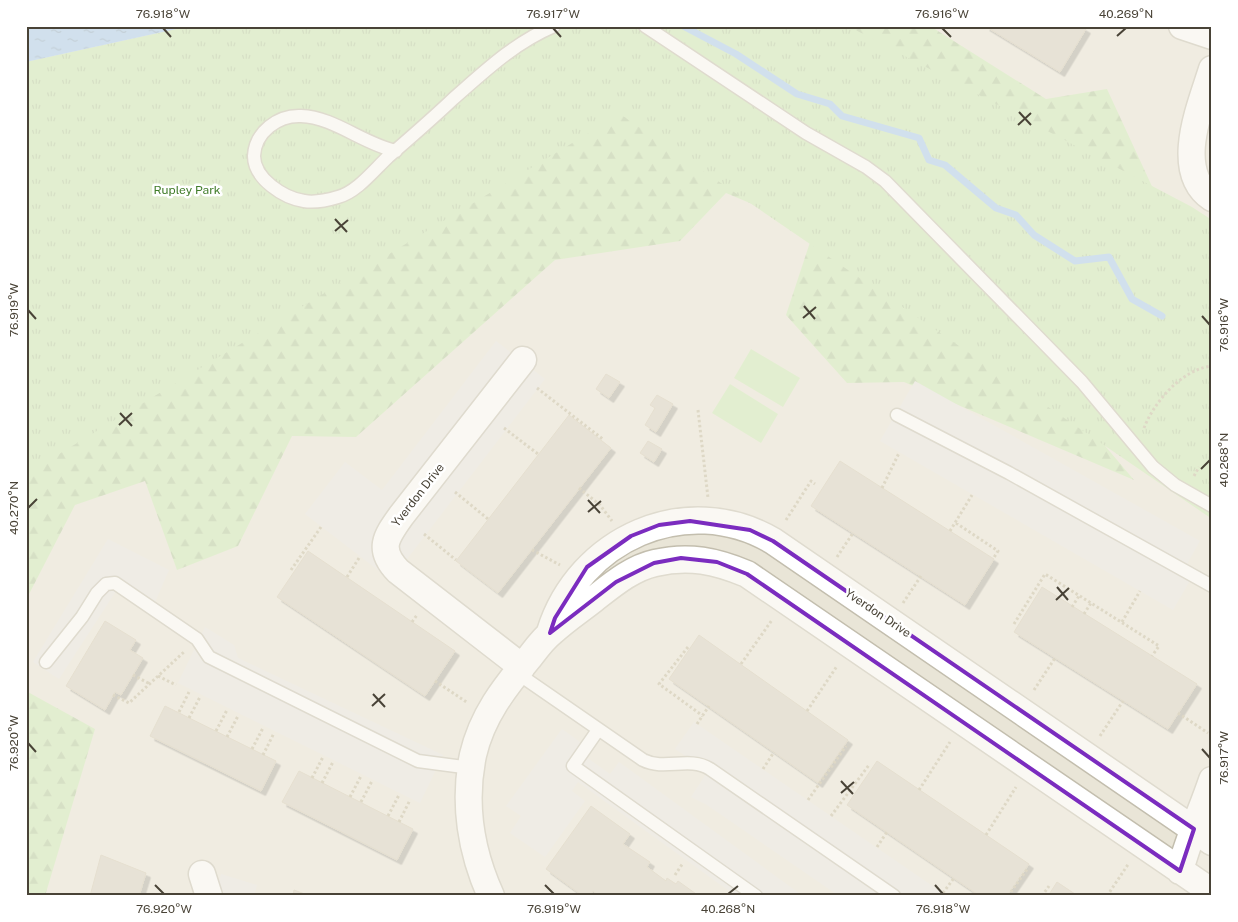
<svg xmlns="http://www.w3.org/2000/svg" width="1238" height="922" viewBox="0 0 1238 922" font-family="'Public Sans',sans-serif">
<defs>
<pattern id="forest-firs" width="22" height="20" patternUnits="userSpaceOnUse" patternTransform="scale(1.25)"><rect width="22" height="20" fill="#cbe9b2"/><path d="M5 1l3.5 6h-7zM16 11l3.5 6h-7z" fill="#b0c99a"/></pattern>
<pattern id="park-tufts" width="24" height="20" patternUnits="userSpaceOnUse" patternTransform="scale(1.25)"><rect width="24" height="20" fill="#cbe9b2"/><path d="M3 7l-1-3M5 7V3M7 7l1-3M15 17l-1-3M17 17v-4M19 17l1-3" fill="none" stroke="#b0c99a"/></pattern>
<pattern id="water-ripples" width="26" height="14" patternUnits="userSpaceOnUse" patternTransform="scale(1.25)"><rect width="26" height="14" fill="#a5cbf1"/><path d="M2 4q2-2 4 0t4 0M15 11q2-2 4 0t4 0" fill="none" stroke="#88a6c4"/></pattern>
<filter id="shadow"><feDropShadow dx="4.5" dy="4.5" stdDeviation="0" flood-color="#0004"/></filter>
</defs>
<rect width="100%" height="100%" fill="#f5f2e9"/>
<path fill="#e9e5d7" d="M232 26H1212V896H26V534Z"/>
<path fill="#cbe9b2" d="M751 349 800 378 783 407 734 378Z
M730 384 778 414 761 443 712 413Z"/>
<path fill="url(#forest-firs)" d="M190 26 572 47 951 264 1134 480 904 382 847 383 786 315 814 230 726 193 680 241 555 260 356 437 292 436 238 546 177 570 145 481 75 505 26 600V62Z
M652 26H930L1046 99 1107 89 1162 208Z
M26 691 95 729 45 896H26Z"/>
<path fill="url(#park-tufts)" d="M190 26H848L1192 207 1212 220V519L620 114 26 474V62Z"/>
<path fill="#e6e4e1" d="M496 341 545 379 391 580 305 514 345 462 382 490Z
M915 381 1200 541 1183 571 1192 577 1173 610 880 441Z
M108 539 169 570 152 609 116 591 59 679 33 662Z
M205 627 234 645 238 658 443 755 420 803 178 683Z
M694 722 947 896H839L707 805 691 797 708 771 675 749Z
M562 729 587 747 582 754 610 774 619 762 803 896H736L578 782 572 791 585 801 545 857 510 833 521 816 506 806Z
M221 874 257 885 254 896H215Z"/>
<path fill="url(#water-ripples)" d="M26 26H190L26 62Z"/>
<g fill="none" stroke-linecap="round" stroke-linejoin="round">
<path stroke="#a5cbf1" stroke-width="7" d="M683 26 736 54 797 94 830 104 842 116 919 138 929 160 945 165 996 208 1016 215 1034 235 1075 261 1109 257 1132 299 1162 316"/>
</g>
<path fill="#d6cfbe" stroke="#d1c8b1" filter="url(#shadow)" d="M985 26H1081L1086 29 1060 72Z
M606 374 620 382 609 398 596 389Z
M657 395 673 404 656 432 645 425 655 408 650 405Z
M569 415 611 448 498 593 456 561Z
M648 441 662 449 654 462 640 453Z
M840 461 994 559 965 605 811 506Z
M308 551 455 651 425 696 277 597Z
M1042 587 1197 684 1168 729 1014 632Z
M105 621 136 640 130 650 143 658 121 695 115 692 105 710 66 686Z
M699 635 848 740 818 783 669 679Z
M165 706 276 761 261 791 150 736Z
M877 761 1029 864 1007 896H980L847 805Z
M299 771 413 829 397 860 282 802Z
M591 806 630 834 623 844 650 862 647 867 666 881 667 878 676 884 678 881 699 896H599L593 891 590 896H583L546 869Z
M101 855 146 873 139 896H90Z
M1057 882 1078 896H1048Z
M294 890 310 896H293Z"/>
<g fill="none" stroke-linecap="round" stroke-linejoin="round">
<g stroke="#c3beae" stroke-width="15">
<path id="lane" d="M645 26 806 133 866 167 885 181 1082 382 1153 467 1175 485 1212 506
M396 151C363 144 334 117 301 116 278 115 255 132 254 156 254 179 284 198 304 201 315 203 328 200 338 197 357 192 374 170 388 157 410 138 432 119 453 99 485 71 514 43 554 26
M897 415 1009 473 1212 586
M46 662 82 617 97 593 106 584 115 583 197 639 209 657 418 761 471 768
M517 673 643 760C665 771 689 756 710 769L894 896
M598 730 573 766 756 896"/>
</g>
<g stroke="#c3beae" stroke-width="29">
<path id="street" d="M1182 26 1212 36
M1212 69C1201 105 1172 171 1212 198
M550 632C579 539 686 490 773 541L1212 842
M522 667 398 571C377 549 386 537 401 516L523 360
M1180 871C1188 839 1202 810 1212 780
M202 874 209 896
M491 896C471 852 463 803 473 755 482 716 504 688 529 658 536 649 543 639 552 632 565 620 580 610 594 599 612 585 632 568 655 563 689 555 716 561 747 574L1212 892"/>
</g>
<path stroke="#c2b99c" stroke-width="3" stroke-dasharray="2.5 2.5" stroke-linecap="butt" d="M537 388 604 440
M698 410 708 498
M504 428 538 454
M1144 428C1154 402 1182 369 1212 366
M1194 476 1199 467
M579 488 600 505 612 521
M882 488 899 453
M455 492 488 519
M786 520 811 481 815 484
M956 523 998 551 993 559
M950 531 972 495
M424 534 456 560
M532 550 560 565
M837 557 853 533
M291 570 321 527
M347 577 359 558
M903 603 921 576
M1072 607 1079 596
M1084 614 1091 603
M412 622 417 615
M1122 622 1140 591
M1014 624 1045 574 1159 646 1152 656
M688 647 659 684 703 716
M741 664 772 620
M133 675 150 684
M158 676 176 685
M435 681 468 703
M1034 690 1055 658
M113 695 129 703 185 651
M807 711 837 666
M179 712 189 692
M1178 713 1208 733
M189 718 200 697
M697 724 709 706
M216 731 227 710
M1100 736 1123 701
M227 737 238 716
M252 749 263 728
M263 755 274 733
M763 769 774 752
M312 778 323 757
M322 783 333 762
M919 790 950 742
M350 797 361 776
M808 800 846 746
M361 802 372 781
M388 816 399 795
M831 816 869 765
M399 822 410 800
M986 835 1016 787
M877 847 887 832
M675 875 683 863
M943 893 954 878
M1008 896 1028 868
M1042 896 1049 886
M1107 896 1129 863"/>
<use href="#lane" stroke="#fff" stroke-width="12"/>
<use href="#street" stroke="#fff" stroke-width="26"/>
</g>
<path d="M0 0H1238V922H0ZM690 521 750 530 773 541 1194 829 1180 871 747 574 717 562 681 558 654 563 616 582 550 633 555 618 587 567 631 536 659 525Z" fill="#f5f2e9" fill-opacity=".55" fill-rule="evenodd"/>
<path fill="none" stroke="#7b2cbf" stroke-width="4" stroke-linejoin="round" d="M690 521 750 530 773 541 1194 829 1180 871 747 574 717 562 681 558 654 563 616 582 550 633 555 618 587 567 631 536 659 525Z"/>
<path fill="none" stroke="#494337" stroke-width="2" d="M163 28 171 37M553 28 561 37M942 28 951 37M1117 36 1126 28M1019 112 1031 125M1018 125 1031 113M335 219 347 232M335 231 348 220M804 306 815 319M28 310 36 319M1202 316 1210 325M803 318 816 307M120 413 132 426M119 425 132 413M1201 469 1210 460M588 500 600 513M28 508 37 499M588 512 601 501M1057 587 1068 600M1056 600 1069 588M373 694 385 707M372 706 385 694M28 743 36 752M1202 749 1210 758M841 781 853 794M841 793 854 782M155 885 164 894M545 885 554 894M935 885 943 894M728 894 738 886"/>
<g text-anchor="middle" stroke-width="5" stroke-linejoin="round" paint-order="stroke">
<g font-size="12" fill="#407c29" stroke="#fff">
<text x="187" y="194">Rupley Park</text>
</g>
<g font-size="12" fill="#494337" stroke="#fff">
<text transform="translate(418 495) rotate(-52)" y="4">Yverdon Drive</text>
<text transform="translate(878 613) rotate(34)" y="4">Yverdon Drive</text>
</g>
</g>
<rect width="1238" height="922" fill="none" stroke="#ffffff" stroke-width="55"/>
<rect x="28" y="28" width="1182" height="866" fill="none" stroke="#494337" stroke-width="2"/>
<g font-size="12" text-anchor="middle" fill="#494337">
<text x="163" y="18">76.918°W</text>
<text x="553" y="18">76.917°W</text>
<text x="942" y="18">76.916°W</text>
<text x="1126" y="18">40.269°N</text>
<text transform="translate(14 310) rotate(-90)" y="4">76.919°W</text>
<text transform="translate(1224 325) rotate(-90)" y="4">76.916°W</text>
<text transform="translate(1224 460) rotate(-90)" y="4">40.268°N</text>
<text transform="translate(14 508) rotate(-90)" y="4">40.270°N</text>
<text transform="translate(14 743) rotate(-90)" y="4">76.920°W</text>
<text transform="translate(1224 758) rotate(-90)" y="4">76.917°W</text>
<text x="164" y="913">76.920°W</text>
<text x="554" y="913">76.919°W</text>
<text x="728" y="913">40.268°N</text>
<text x="943" y="913">76.918°W</text>
</g>
</svg>
